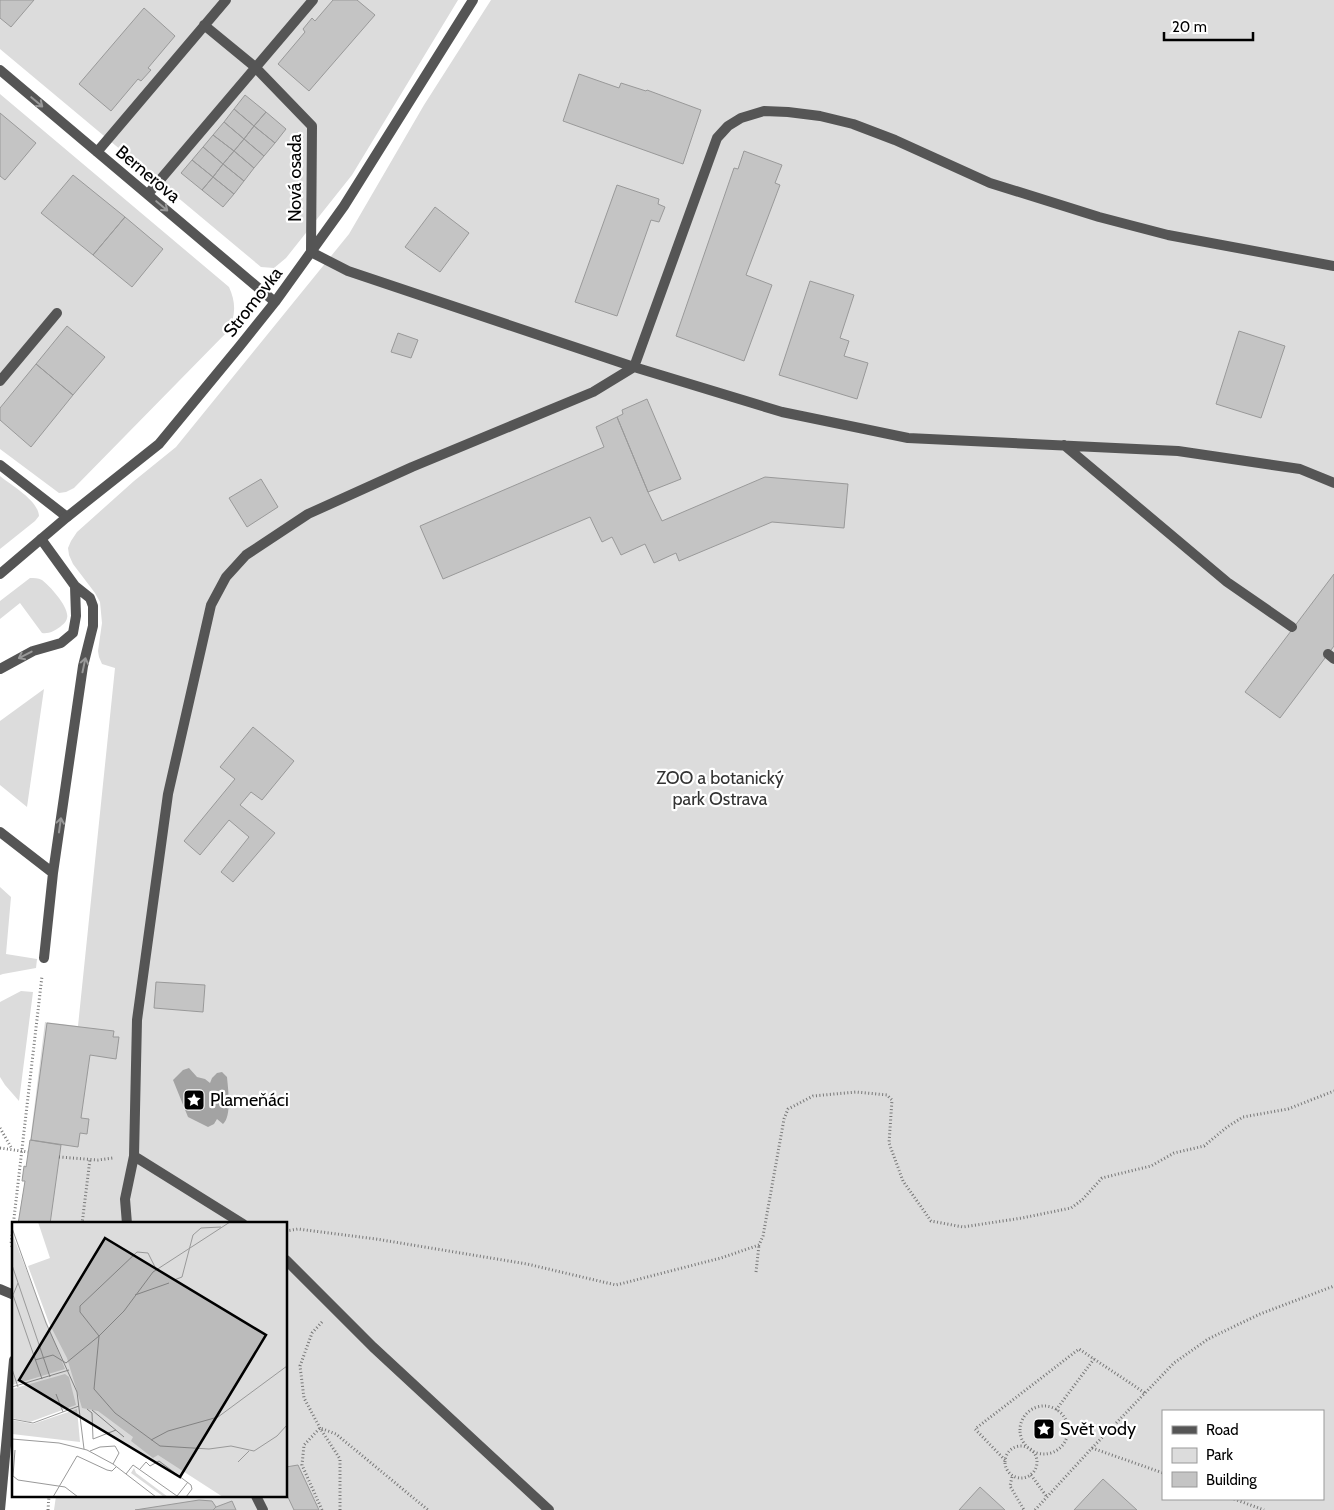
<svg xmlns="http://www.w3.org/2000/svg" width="1334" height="1510" viewBox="0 0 1334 1510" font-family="Cabin,sans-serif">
<rect width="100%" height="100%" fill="#fff"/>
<path fill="#dcdcdc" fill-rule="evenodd" d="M0 0H458L352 175 286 258 274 268 261 267 0 49Z
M491 0H1334V1510H54L56 1496H286V1224H18L25 1181 24 1166H27L45 1022 78 1026 115 668 102 664 99 657 98 651 102 623 100 602 95 593 73 564 69 555 68 548 71 541 77 532 134 481 176 447 349 234 424 105ZM1163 1411H1323V1499H1163Z
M0 94 229 287C236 302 236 316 228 331L74 488 66 492 59 493 0 449Z
M0 476C12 486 38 500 39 516L35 521 0 549Z
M30 578C34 578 38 578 42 580 50 586 70 608 67 618 66 623 63 624 60 627 54 631 49 634 42 633L20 603 0 619V601Z
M44 689 27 807 0 785V721Z
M0 887 11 897 6 954 37 959 36 968 3 974 0 975Z
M21 991 33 992 19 1101 5 1085 0 1077V1002Z"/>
<path fill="#a3a3a3" d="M189 1068 197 1077 205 1079 210 1083 212 1078 217 1073 222 1072 227 1077C228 1089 232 1116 223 1124L217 1119 214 1124 208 1127 188 1117 173 1080 183 1070Z"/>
<path fill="#c4c4c4" stroke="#999" d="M0 0H34L11 27 0 18Z
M333 0H357L375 15 309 91 278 64 305 32 303 29 312 18 315 21Z
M144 8 175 36 148 68 151 70 141 81 138 79 111 111 79 84Z
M579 74 619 88 621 83 646 91 647 90 701 110 683 164 563 121Z
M245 95 266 112 254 126 234 109Z
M234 109 254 126 244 139 224 122Z
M266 112 286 129 275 143 254 126Z
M0 113 36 143 5 180 0 176Z
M224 122 244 139 234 151 213 135Z
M254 126 275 143 264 156 244 139Z
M213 135 234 151 223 164 203 147Z
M244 139 264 156 254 168 234 151Z
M203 147 223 164 213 177 192 160Z
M234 151 254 168 244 181 223 164Z
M744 151 782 165 775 183 780 185 746 275 772 285 744 361 676 336 734 168 738 169Z
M192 160 213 177 202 190 181 173Z
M223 164 244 181 234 194 213 177Z
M73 175 125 217 93 255 41 213Z
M213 177 234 194 223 207 202 190Z
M617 185 659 199 658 204 665 207 659 222 651 220 617 316 575 302Z
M435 207 469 233 440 272 405 247Z
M125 217 163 249 132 287 93 255Z
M810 281 854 295 840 338 849 341 844 356 868 363 857 399 779 375Z
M67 326 105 357 73 395 36 364Z
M1239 331 1285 346 1261 418 1216 404Z
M398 333 418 340 411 358 391 352Z
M36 364 73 395 31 447 0 420V408Z
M647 399 681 479 648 492 617 417 623 414 622 410Z
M617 417 648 492 662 521 765 477 848 484 844 528 772 522 679 561 676 553 654 563 645 544 621 555 612 537 602 542 590 517 443 579 420 526 604 447 596 427Z
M261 479 278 507 247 527 229 498Z
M1334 574V646L1280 718 1245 692Z
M253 727 294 761 262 800 251 792 240 805 275 833 233 882 221 872 249 837 229 820 200 855 184 841 235 779 220 767Z
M156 982 205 985 203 1012 154 1008Z
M47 1023 114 1031 113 1037H119L116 1059 90 1055 81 1118 89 1119 87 1134 80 1133 78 1147 31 1140Z
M30 1140 61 1145 50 1224H18L25 1181H22L24 1166 26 1167Z
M298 1465 319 1510H294L286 1493V1467Z
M1103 1479 1137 1510H1074Z
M980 1487 1005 1510H959Z
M199 1500 212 1501 216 1507 213 1510H135Z
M232 1501 236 1510H213L216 1507Z"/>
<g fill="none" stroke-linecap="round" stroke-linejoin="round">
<path stroke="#777" stroke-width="3" stroke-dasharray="1 2.5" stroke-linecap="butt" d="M0 1128 12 1149
M0 1148 28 1152
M59 1157 98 1160 113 1158
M82 1224 90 1159
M286 1231 298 1229 376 1239 527 1264 616 1285 721 1258 759 1245 763 1236 784 1119 788 1109 813 1096 856 1092 887 1095 892 1100 889 1143 903 1181 931 1221 963 1227 1022 1218 1071 1208 1082 1200 1102 1178 1151 1166 1174 1153 1204 1146 1227 1127 1243 1117 1288 1109 1334 1091
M14 1253 11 1244 42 976
M756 1272 759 1245
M322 1322 312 1333 300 1366 304 1398 320 1428 340 1459V1510
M1020 1430a24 24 0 1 1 48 0a24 24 0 1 1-48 0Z
M1056 1410 1094 1359
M1005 1462a16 16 0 1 1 32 0a16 16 0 1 1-32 0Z
M1092 1448 1163 1473
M1005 1460 975 1429 1079 1349 1145 1393
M1031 1475 1047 1497
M1012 1477 1010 1486 1024 1510
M1234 1499 1264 1510
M48 1510 49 1496
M322 1510 302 1465 304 1445 320 1428 336 1434 428 1510
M1035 1510 1092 1448 1174 1363 1208 1339 1260 1314 1334 1286"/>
<path stroke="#555" stroke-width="10" d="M311 252 348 271 634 367 717 138 728 126 741 118 764 111 788 112 820 116 853 124 895 140 990 183 1099 217 1168 235 1334 266
M0 381 57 313
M1064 445 1227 582 1292 627
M0 465 67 517
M41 539 75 586 90 598 93 606V626L83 666 53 873 44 958
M1328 654 1334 659
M0 669 33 651 61 643 73 633 76 616 75 586
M0 832 53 873
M134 1156 243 1224
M127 1224 125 1199 134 1156 137 1020 168 794 211 605 226 577 246 555 308 514 412 467 593 392 634 367 782 412 908 438 1178 451 1300 469 1334 483
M286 1260 373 1347 549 1510
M0 1289 14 1295
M256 1496 263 1510
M0 1510 14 1360"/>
<path stroke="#555" stroke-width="10" d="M204 25 255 67 312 126 311 252
M0 70 275 302
M97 152 226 0
M148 194 313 0
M0 574 67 517 159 444 239 347 275 302 344 206 473 0"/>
</g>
<defs><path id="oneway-shaft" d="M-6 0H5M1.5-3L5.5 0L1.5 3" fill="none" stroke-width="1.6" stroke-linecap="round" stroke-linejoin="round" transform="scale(1.25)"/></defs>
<g stroke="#999">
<use href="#oneway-shaft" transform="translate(37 102) rotate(40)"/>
<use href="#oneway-shaft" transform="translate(162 206) rotate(40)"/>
<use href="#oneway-shaft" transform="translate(25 655) rotate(153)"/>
<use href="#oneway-shaft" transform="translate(84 665) rotate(-78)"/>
<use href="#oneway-shaft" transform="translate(60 825) rotate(-82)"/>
</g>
<defs>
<g id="sight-square" transform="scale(1.125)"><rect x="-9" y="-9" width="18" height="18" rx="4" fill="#000" stroke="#fff"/><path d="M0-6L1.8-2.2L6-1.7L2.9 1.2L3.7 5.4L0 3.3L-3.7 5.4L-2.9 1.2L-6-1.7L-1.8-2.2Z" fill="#fff"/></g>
</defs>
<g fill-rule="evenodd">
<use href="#sight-square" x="194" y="1100"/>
<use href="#sight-square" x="1044" y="1429"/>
</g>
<g text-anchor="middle" stroke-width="4.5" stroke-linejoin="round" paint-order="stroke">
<g font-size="18" fill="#000" stroke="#fff">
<text transform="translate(148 174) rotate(40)" y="6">Bernerova</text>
<text transform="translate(295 178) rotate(-90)" y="6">Nová osada</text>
<text transform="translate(253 302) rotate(-52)" y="6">Stromovka</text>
</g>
<g font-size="18" fill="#333" stroke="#fff">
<text x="720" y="784">ZOO a botanický<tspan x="720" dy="21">park Ostrava</tspan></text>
</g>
<g font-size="18" fill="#000" stroke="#fff" text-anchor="start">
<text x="210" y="1106">Plameňáci</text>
<text x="1060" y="1435">Svět vody</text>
</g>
</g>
<g transform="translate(12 1222)">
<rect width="275" height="275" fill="#fff"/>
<path d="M26 0H275V275H211L146 233 141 236 119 219 121 215 86 189 70 186 55 136 37 101 16 44 38 36ZM0 11 53 147 0 163ZM53 152 57 155 64 183 18 200 0 196V167ZM65 187 68 220 0 212V198L21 202ZM122 246 124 251 156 275H152L119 251Z" fill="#dcdcdc"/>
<path fill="none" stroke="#999" stroke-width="1" d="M218 0 141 50 112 89 87 114 82 167 103 191 148 224 197 227 219 224 242 229 265 214 275 203M0 6 34 101 65 170 72 227M0 43 38 155M162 58 170 55 181 13 189 6 209 5M6 61 1 73 30 157M123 73 157 61M23 138 41 133 54 141 87 114 68 90V84L125 30 136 31 144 47M0 147 6 165M0 165 57 148M44 172 51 190M75 187 80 191 81 217 104 208M80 188 112 215M0 197 21 201 67 184M0 217 47 221 75 228 101 242 144 275M139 218 156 209 206 195 275 144M3 228 1 254 6 258 53 265 66 275M78 229 88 225 103 224 107 231 101 242M226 240 237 229M128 247 134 240 138 244 147 239 179 263 180 267 174 275M114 252 121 243 165 274 176 260M41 275 65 234 95 248 100 249 104 245"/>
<path fill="#000" fill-opacity="0.15" stroke="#000" stroke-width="2.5" d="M93 16 254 113 168 255 7 158Z"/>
<rect width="275" height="275" fill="none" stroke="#000" stroke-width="2.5"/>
</g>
<rect x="1162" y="1410" width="162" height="90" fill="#ffffff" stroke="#999999"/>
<rect x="1172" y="1426" width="25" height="8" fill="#555555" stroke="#999999"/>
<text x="1206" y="1435" font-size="15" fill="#000000">Road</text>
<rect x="1172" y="1448" width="25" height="15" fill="#dcdcdc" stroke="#999999"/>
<text x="1206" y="1460" font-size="15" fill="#000000">Park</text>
<rect x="1172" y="1472" width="25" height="15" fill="#c4c4c4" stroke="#999999"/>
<text x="1206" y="1485" font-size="15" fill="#000000">Building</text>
<path d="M1164 32v8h89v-8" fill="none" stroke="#000000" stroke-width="2.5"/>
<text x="1172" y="32" font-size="15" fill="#000000" stroke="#ffffff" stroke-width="4" paint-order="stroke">20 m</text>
</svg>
